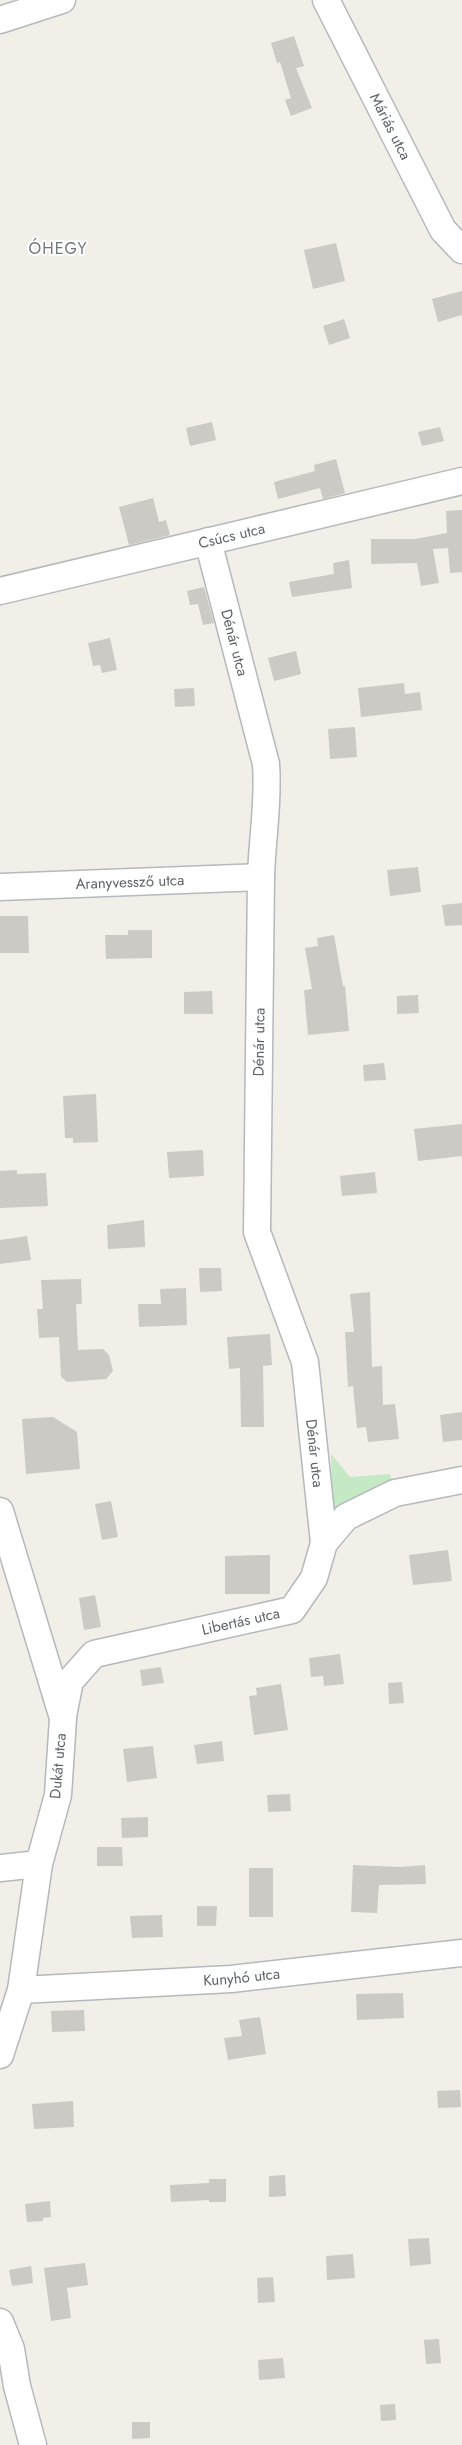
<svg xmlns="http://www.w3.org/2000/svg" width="462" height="2445" viewBox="0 0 462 2445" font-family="Jost,sans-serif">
<rect width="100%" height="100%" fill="#f1efe8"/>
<path fill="#c5e8c5" d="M331 1454 350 1477 390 1474 393 1487 333 1524Z"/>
<path fill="#cccac5" d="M294 36 304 66 296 68 312 108 291 116 285 100 291 98 280 62 277 63 271 43Z
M336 243 345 281 313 289 304 250Z
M462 291V315L438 322 432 299Z
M344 319 350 338 329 345 323 326Z
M212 422 216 440 190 446 186 428Z
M440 427 444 441 422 446 418 432Z
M336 459 345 493 323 499 320 488 278 499 274 482 315 471 314 465Z
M153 498 159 522 166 520 170 535 129 545 119 507Z
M462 510V572L450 573 448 548 433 549 439 583 421 586 417 563 371 564V539H415L447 533 446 511Z
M349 560 352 588 292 597 289 582 334 574 333 563Z
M204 587 214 623 203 625 198 604 190 605 187 591Z
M110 638 117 670 102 673 100 665 93 666 88 643Z
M296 651 301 674 274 681 268 658Z
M404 683 405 694 420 692 422 710 361 717 358 688Z
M194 688 195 706 175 707 174 689Z
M355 727 357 757 330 759 328 729Z
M418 867 421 892 390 896 387 870Z
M462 903V925L445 926 442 905Z
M0 916H28L29 953H0Z
M128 930H152V958L106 959 105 935H128Z
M334 935 343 986H345L349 1031 308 1035 304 990 312 989 305 948 318 946 317 938Z
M212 991 213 1014H184V992Z
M418 995 419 1013 397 1014V996Z
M384 1063 386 1080 364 1081 363 1065Z
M96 1094 98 1142 73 1143V1138H65L63 1096Z
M462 1124V1156L418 1161 414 1129Z
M203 1150 204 1176 169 1178 167 1152Z
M17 1170V1174L46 1173 48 1206 0 1208V1171Z
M375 1172 377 1193 342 1196 340 1176Z
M144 1220 145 1247 108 1249 107 1225Z
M27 1236 31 1260 0 1264V1240Z
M199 1268H221L222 1291 200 1292Z
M81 1279 82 1304H76L78 1350 103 1349 109 1355 113 1371 106 1379 67 1382 61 1377 59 1337 39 1338 37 1309H43L41 1280Z
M186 1288 187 1325 139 1327 138 1304H161L160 1289Z
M370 1292 372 1367 382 1366 383 1405 395 1404 399 1439 368 1442 366 1427 357 1428 353 1386 348 1387 345 1332H354L350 1294Z
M270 1334 272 1365 263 1366 264 1427H241L240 1368 229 1369 227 1337Z
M462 1412V1440L443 1442 440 1415Z
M53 1417 77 1432 80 1469 26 1474 22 1419Z
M111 1501 118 1537 102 1540 95 1504Z
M448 1550 452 1581 413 1585 409 1555Z
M270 1555V1594H225V1556Z
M95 1595 101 1627 84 1630 79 1598Z
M340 1654 344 1684 324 1686 323 1676 311 1677 309 1658Z
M161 1667 164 1683 142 1686 140 1670Z
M402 1682 404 1703 389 1704 388 1683Z
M281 1684 288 1730 254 1735 249 1696 257 1695 256 1688Z
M222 1741 224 1761 197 1764 194 1745Z
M153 1746 157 1778 127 1782 123 1749Z
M290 1794 291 1811 268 1812 267 1795Z
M148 1817V1837L122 1838 121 1818Z
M97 1847H122L123 1866H97Z
M353 1865 400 1867 425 1865 426 1884 379 1885 377 1913 351 1912Z
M249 1868H273V1917H249Z
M197 1906H217L216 1926H197Z
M162 1915 163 1937 132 1938 130 1916Z
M403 1993 404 2018 357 2020 356 1994Z
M84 2010 85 2031 52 2032 51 2011Z
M260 2017 266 2054 228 2060 224 2038 242 2036 239 2020Z
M460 2090 461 2107 438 2108 437 2091Z
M73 2101 74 2127 34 2129 32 2104Z
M285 2175 286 2196 269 2197V2176Z
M209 2179H226V2202H209V2200L171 2202 170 2185 209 2183Z
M50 2201 51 2217 43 2218V2221L27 2222 25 2204Z
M429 2238 431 2264 410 2266 408 2239Z
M353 2254 355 2278 327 2280 326 2256Z
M85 2263 88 2285 67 2288 71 2318 51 2321 44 2268Z
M31 2266 33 2283 12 2286 9 2270Z
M273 2277 275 2302 258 2303 257 2278Z
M439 2339 441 2363 426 2364 424 2340Z
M283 2358 285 2378 259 2380 258 2360Z
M395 2404 396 2420 381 2421 380 2405Z
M132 2422H150V2438L132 2439Z"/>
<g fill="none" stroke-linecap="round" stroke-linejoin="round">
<g stroke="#b5b8bc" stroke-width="29">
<g id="minor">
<path id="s1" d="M326 0 443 230 462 250"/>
<path d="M0 20 62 0"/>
<path id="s2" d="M208 541 266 764C269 802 262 839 261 877L257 1232 305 1362 324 1543"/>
<path id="s3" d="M0 591 462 481"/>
<path id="s4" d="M0 887 261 877"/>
<path d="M0 1511 63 1718 58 1795 39 1864 21 1990 0 2055"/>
<path id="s5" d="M63 1716 70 1681 94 1654 292 1610 314 1578 324 1543 346 1517 395 1493 462 1480"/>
<path d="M0 1868 39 1864"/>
<path id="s6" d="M21 1990 231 1979 462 1953"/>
<path d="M0 2322 11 2349 17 2386 33 2445"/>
</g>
</g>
<use href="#minor" stroke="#fff" stroke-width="26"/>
</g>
<g text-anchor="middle" stroke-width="4" stroke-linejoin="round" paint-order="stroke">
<g font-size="15" fill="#5f6368" stroke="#fff">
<text dy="5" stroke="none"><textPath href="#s1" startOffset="142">Máriás utca</textPath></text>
<text dy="5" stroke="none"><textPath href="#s3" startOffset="238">Csúcs utca</textPath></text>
<text dy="5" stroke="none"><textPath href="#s2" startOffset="105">Dénár utca</textPath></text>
<text dy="5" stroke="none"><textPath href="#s4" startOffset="130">Aranyvessző utca</textPath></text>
<text transform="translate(259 1042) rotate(-89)" y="5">Dénár utca</text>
<text dy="5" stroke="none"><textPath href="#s2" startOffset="929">Dénár utca</textPath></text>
<text dy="5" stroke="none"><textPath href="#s5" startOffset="222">Libertás utca</textPath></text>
<text transform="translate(58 1766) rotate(-85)" y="5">Dukát utca</text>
<text dy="5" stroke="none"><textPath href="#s6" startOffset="221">Kunyhó utca</textPath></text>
</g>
<g font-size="16" letter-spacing="1" fill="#70757a" stroke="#fff">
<text x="58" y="254">ÓHEGY</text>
</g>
</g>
</svg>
